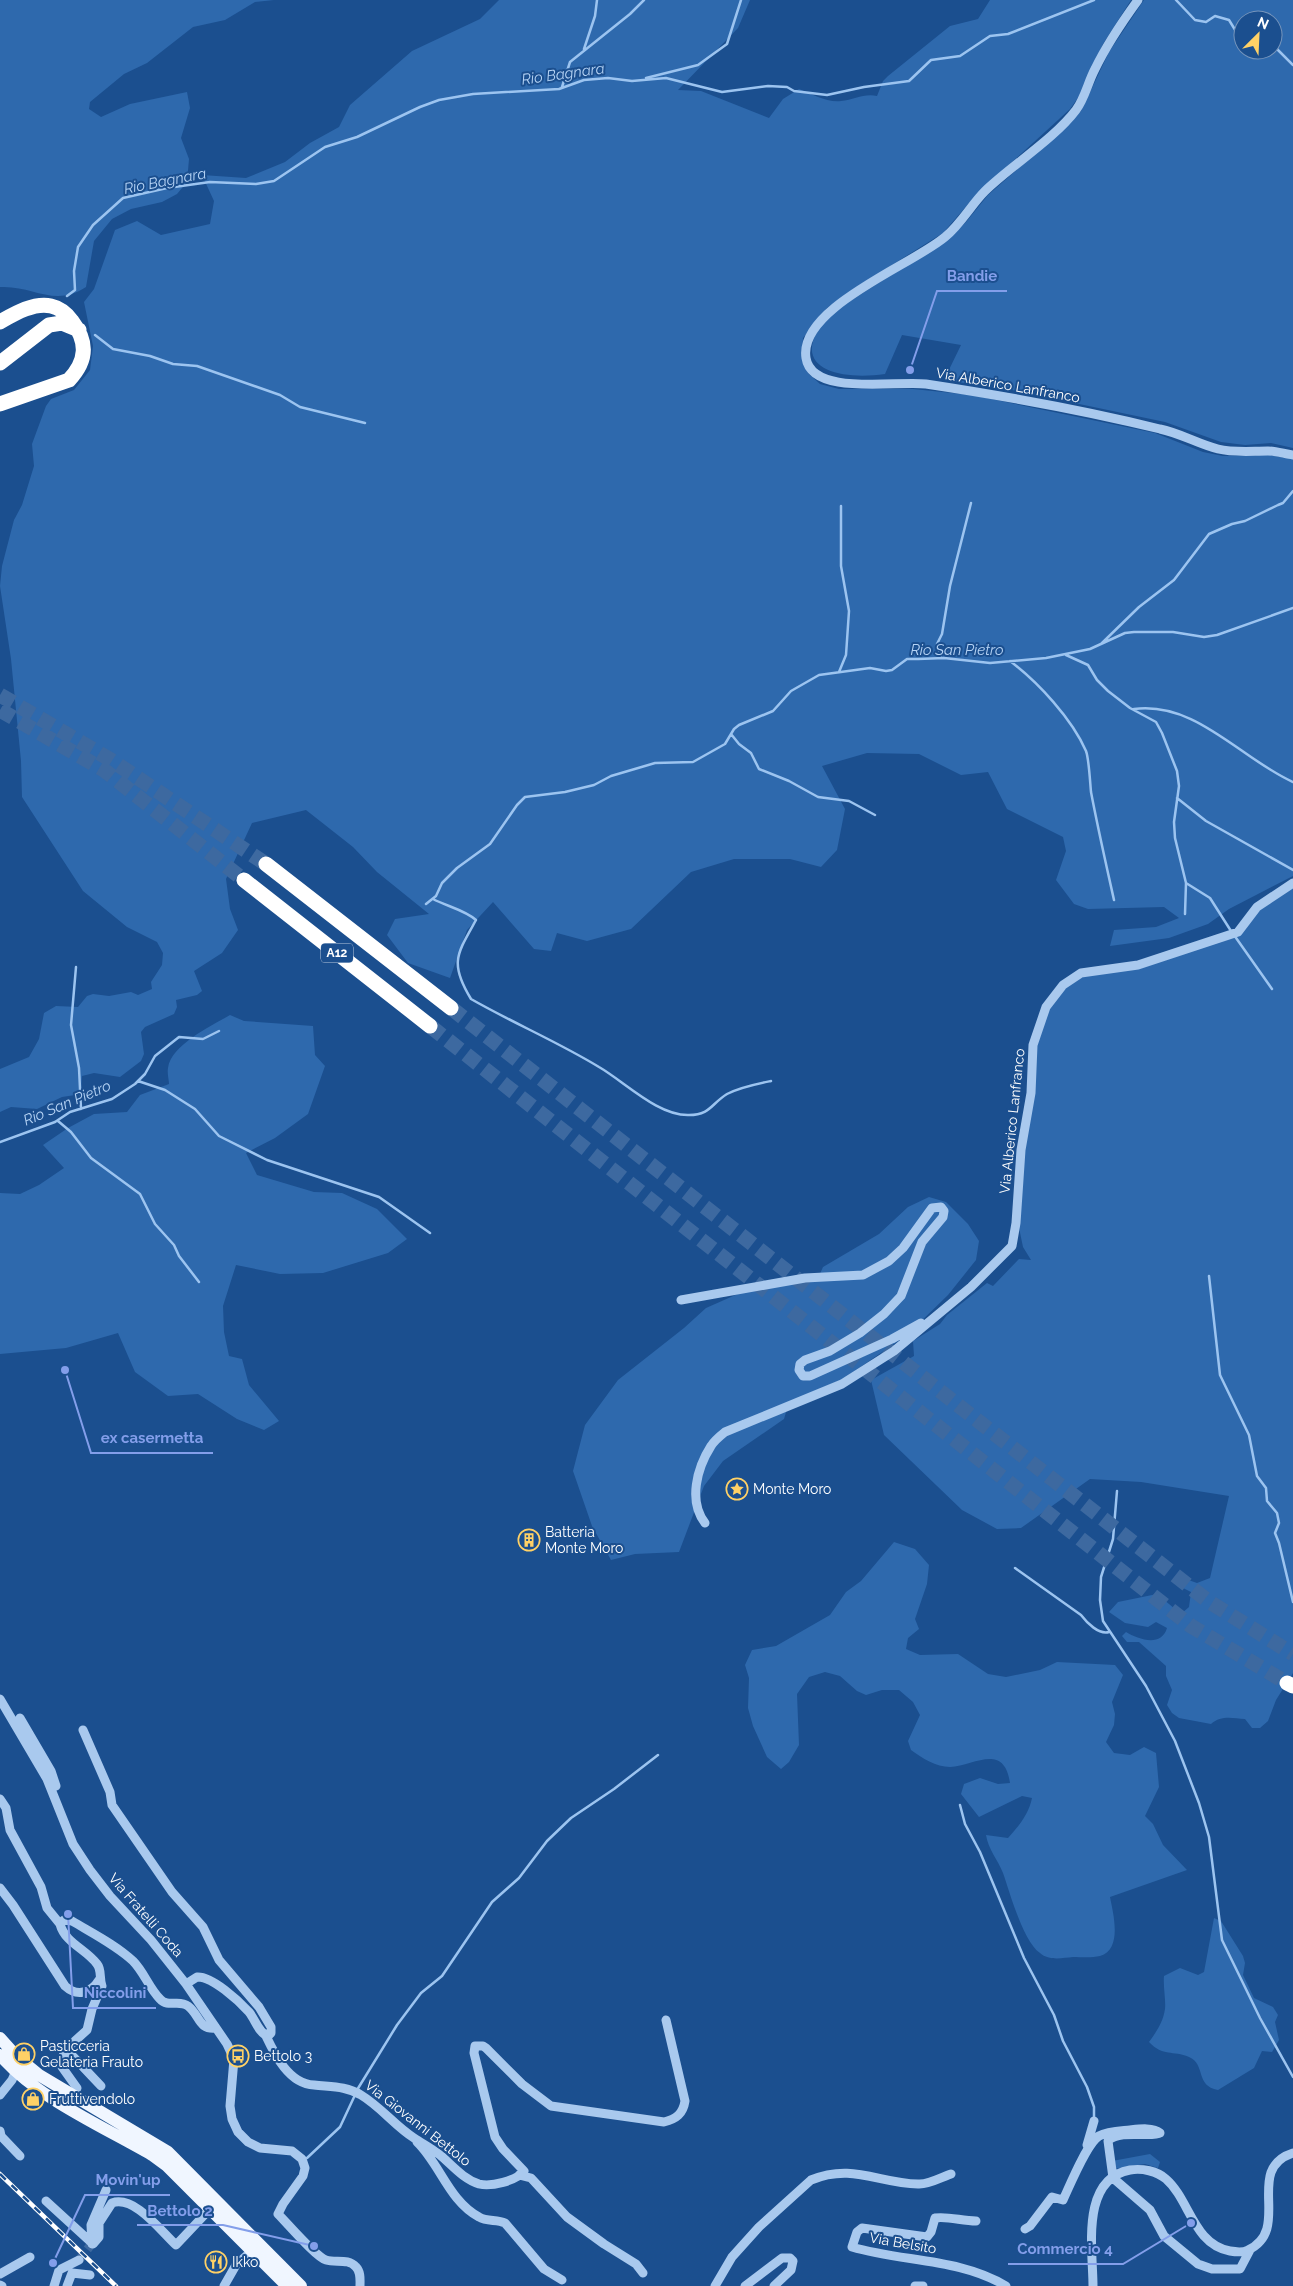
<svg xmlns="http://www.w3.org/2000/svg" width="1293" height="2286" viewBox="0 0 1293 2286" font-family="Raleway,sans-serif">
<rect width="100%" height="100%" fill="#1b4f8f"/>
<path fill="#2e69ad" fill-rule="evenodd" d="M0 0H274L255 2 225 20 193 27 147 63 124 74 90 102 89 109 101 117 130 104 187 92 190 108 181 138 189 159 187 182 177 194 162 202 131 209 112 219 94 241 86 287C54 308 33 285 0 287Z
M499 0H750L738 28 678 90 701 91 769 118 783 99 799 89C811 94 828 103 841 101 854 100 864 93 877 96L883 81 888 76 950 26 978 19 990 0H1131L1103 44 1082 92 1070 109 976 195 943 233 847 293 827 308 803 338 802 355 808 373 820 384 839 389H913L972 395 1155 433 1203 452 1223 456 1269 455 1293 459V876L1229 909 1208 924 1169 938 1110 946 1114 930 1156 927 1179 918 1164 907 1088 909 1074 904 1056 880 1066 851 1063 837 1007 809 988 772 961 775 919 754 867 753 822 766 845 809 837 850 821 867 790 859H734L691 872 631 929 587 941 557 933 551 951 534 949 493 902 467 930 450 978 408 963 387 935 395 919 429 914 377 872 353 847 306 810 252 823 226 879 230 909 238 930 222 953 194 971 202 991 197 995 176 1000 177 1007 174 1014 145 1027 141 1032 144 1054 141 1061 120 1077 94 1073 82 1076 81 1091 75 1095 62 1097 37 1109 11 1107 0 1112V1069L29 1057 39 1039 44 1013 56 1006 78 1007 87 996 93 994 109 996 131 992 138 995 152 989 151 982 162 965 163 953 157 942 127 927 83 891 22 797 21 761 11 659 0 586 2 566 14 520 22 505 34 466 32 444 46 406 51 399 74 390 90 370 93 346 84 302 94 289 115 230 137 221 161 235 210 224 214 201 202 175 246 178 285 162 310 143 339 127 350 105 412 51 480 19Z
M1144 0H1293V448L1271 443 1245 445 1221 442 1165 422 1012 390 944 380 961 345 902 335 885 374C837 381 782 367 831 313L947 240 966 222 988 195 1067 126 1081 111 1109 52ZM1243 20H1273V50H1243Z
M1293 886V1673L1276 1700 1268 1721 1260 1728H1252L1245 1719C1232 1718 1221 1715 1211 1724L1179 1718 1172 1713 1167 1705 1172 1690 1166 1676V1666L1139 1642H1127L1122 1636 1126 1632C1138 1639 1161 1648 1167 1628L1156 1622 1148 1627 1125 1623 1109 1612 1118 1602 1157 1594 1181 1614 1189 1607 1191 1592 1177 1585V1576L1197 1583 1210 1578 1229 1496 1141 1482 1090 1479 1021 1528 997 1529 962 1510 884 1435 871 1380 914 1356 913 1341 940 1324 947 1315 987 1283 993 1286 1019 1259 1031 1260 1023 1247 1018 1223 1035 1045 1048 1008 1065 986 1082 975 1138 967 1239 933 1259 909Z
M230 1015 244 1021 313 1026 315 1055 325 1066 308 1114 275 1138 246 1153 257 1175 314 1192 342 1193 377 1209 407 1239 388 1253 323 1273 280 1274 236 1265 223 1306 224 1332 229 1356 242 1359 249 1385 279 1421 264 1430 237 1419 198 1394 168 1396 135 1372 118 1333 66 1348 0 1354V1193L20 1194 39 1185 64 1168 43 1145 68 1128 94 1114 127 1112 140 1095 169 1084C169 1080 167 1073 168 1068 171 1045 211 1026 230 1015Z
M929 1197 946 1202 968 1224 979 1241 976 1260 948 1295 907 1335 843 1379 789 1402 784 1419 723 1461 704 1486 679 1552 635 1554 611 1560 592 1526 573 1471 585 1425 618 1380 684 1328 706 1308 749 1289 819 1276 823 1267 879 1234 908 1207Z
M894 1542 915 1549 929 1565 927 1584 915 1619 919 1629 908 1638 906 1649 920 1655 958 1654 988 1674 1006 1677 1040 1670 1057 1662 1115 1665 1123 1675 1112 1702 1115 1714 1114 1725 1106 1742 1114 1753 1130 1755 1144 1747 1156 1753 1159 1787 1145 1816 1153 1824 1163 1845 1187 1870 1110 1897C1113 1913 1123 1949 1100 1956 1092 1958 1081 1957 1073 1957 1062 1958 1049 1961 1040 1953 1023 1941 1010 1893 1003 1873 998 1860 988 1849 986 1835L1008 1838C1018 1827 1029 1814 1032 1798L1022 1796 979 1817 961 1794 964 1784 980 1778 998 1784 1010 1783C1004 1742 974 1766 950 1767 936 1767 922 1758 911 1750L908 1741 920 1715 913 1702 899 1690H882L866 1695 857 1691 840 1676 825 1672 809 1677 797 1694 799 1745 789 1762 781 1769 767 1757 753 1726 748 1708 749 1678 745 1665 752 1650 776 1646 830 1615 846 1592 861 1581Z
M1214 1918 1221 1921 1243 1956 1245 1963 1243 1975 1254 1998 1273 2007 1278 2015 1275 2022 1279 2040 1272 2052 1262 2051 1254 2068 1218 2090C1195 2086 1206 2064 1189 2057 1173 2050 1163 2057 1149 2042 1157 2031 1163 2022 1165 2009 1166 2001 1163 1986 1164 1976L1180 1968 1198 1975 1204 1972Z
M1150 2154 1160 2162 1158 2168 1145 2164 1114 2169 1112 2161Z"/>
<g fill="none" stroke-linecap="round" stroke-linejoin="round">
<path stroke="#9cc4f0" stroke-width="2.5" d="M1176 0 1195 20 1206 22 1215 16 1229 20 1237 33 1243 36
M1273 45 1293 65
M584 49 595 16 597 0
M646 78 698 65 727 44 741 0
M562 87 570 62 630 14 644 0
M67 296 75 290 74 271 78 247 93 225 123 198 167 188 210 182 256 184 274 181 325 147 357 137 420 107 439 100 473 94 559 89 584 80 608 78 632 81 666 78 722 92 768 86 787 87 794 91 827 95 864 87 909 81 931 60 960 56 990 36 1008 34 1094 0
M95 335 113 349 150 356 173 364 197 366 280 395 300 407 365 423
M1101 644 1139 607 1174 580 1209 534 1232 524 1245 521 1278 505 1283 503 1293 491
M1066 655 1088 665 1097 680 1108 691 1130 708 1156 722 1162 733 1177 771 1179 786 1174 822 1175 838 1186 883 1185 914
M941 658 937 644 942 634 950 586 971 503
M1010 661C1038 682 1072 719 1086 751 1089 759 1090 782 1091 792 1098 829 1106 864 1114 900
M839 672 846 655 849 611 841 566V506
M1134 709C1196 701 1241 759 1293 782
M731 734 739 744 751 753 759 769 789 781 818 797 849 801 875 815
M1177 798 1206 821 1293 870
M1186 883 1210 898 1231 931
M433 899C446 906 465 910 476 920 457 954 449 963 471 999 513 1023 558 1042 599 1067 625 1082 658 1116 689 1115 710 1115 711 1104 727 1094 740 1087 756 1084 771 1081
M426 904 436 896 442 883 457 868 490 844 517 805 525 797 565 792 594 785 611 776 655 763 693 762 725 744 734 729 739 725 773 711 791 691 819 675 870 668 886 671 892 670 907 659H918L944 658 990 663 1046 658 1090 649 1125 633 1134 632H1173L1204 637 1217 635 1293 608
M1234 935 1272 989
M76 967 71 1025 79 1068 81 1109
M138 1081 165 1090 195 1109 219 1136 267 1160 379 1197 430 1233
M58 1121 71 1132 91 1158 140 1194 155 1224 174 1245 179 1256 199 1282
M0 1142 55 1122 70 1112 112 1099 135 1084 145 1074 155 1056 179 1037 203 1039 219 1031
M1209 1276 1220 1375 1249 1435 1257 1476 1266 1488 1267 1501 1277 1513 1279 1523 1275 1533 1279 1543 1293 1602
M1117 1491 1113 1539 1101 1577 1100 1600 1103 1621 1146 1686 1175 1741 1199 1803 1209 1837 1222 1940 1260 2018 1293 2077
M1015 1568 1081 1615C1087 1623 1099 1635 1109 1632
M960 1805 965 1824 980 1852 1024 1958 1054 2015 1063 2041 1087 2087 1094 2107V2120
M357 2090 397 2025 421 1993 442 1976 492 1902 519 1878 547 1841 571 1818 614 1789 658 1755
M307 2158 340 2127 355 2095"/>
<path stroke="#3d69a0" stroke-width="9" stroke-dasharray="9 4.5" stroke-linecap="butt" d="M79 2260 90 2246"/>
<path stroke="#3d69a0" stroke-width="15" stroke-dasharray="15 8" stroke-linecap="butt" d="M0 695 111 760 266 864
M0 710 104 770 244 880
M451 1008 1208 1601 1293 1654
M430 1026 1191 1626 1287 1683"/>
<path stroke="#a9c9ee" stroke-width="9" d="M1138 0C1122 22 1107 44 1095 69 1088 82 1085 98 1076 110 1054 139 1012 165 985 191 971 205 961 224 945 237 912 265 798 308 806 358 812 397 898 380 926 384 1005 396 1083 410 1160 429 1180 433 1198 444 1218 449 1234 453 1251 451 1268 451 1276 451 1285 454 1293 455
M681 1300 805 1278 863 1275 889 1261 903 1248 932 1208 941 1207 944 1211 943 1217 922 1242 901 1296 884 1314 860 1333 830 1351 805 1360 800 1364 799 1370 803 1376H810L892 1339 921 1323
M705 1523C688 1501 697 1468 711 1446 714 1441 720 1436 725 1432L842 1384 894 1351 971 1287 1012 1246 1016 1223 1021 1150 1031 1093 1033 1045 1046 1007 1063 985 1081 973 1138 965 1238 932 1257 907 1293 883
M0 1699 47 1779 73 1844 90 1870 110 1896 151 1940 186 1984 227 2044 234 2059 230 2106 232 2119 238 2132 248 2142 260 2148 292 2151 302 2159 305 2168 303 2176 283 2204 278 2214C288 2224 316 2257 326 2260 336 2263 348 2258 356 2267 361 2272 360 2280 360 2286
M20 1718 51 1771 56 1786
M83 1730 110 1792 112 1805 172 1892 203 1927 219 1960 259 2007 271 2027V2033L268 2036C259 2034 255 2019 249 2012 239 2001 212 1976 197 1977L186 1984
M0 1799 6 1808 10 1830 41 1887 47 1908 60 1924
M0 1888 13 1905 65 1986C77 1997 91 1993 99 1980
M266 2036C275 2055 289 2084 314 2085 331 2087 346 2086 361 2095 381 2107 395 2126 414 2138 423 2144 431 2148 440 2155 452 2165 463 2179 479 2184 491 2187 516 2181 524 2171L503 2149 495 2137 474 2053 475 2046H483L486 2048 522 2084 551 2106 664 2122C676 2119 683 2114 685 2101L666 2020
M66 2049 101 2086
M77 2088 62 2067 63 2056 66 2049 87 2030 92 2009 102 1986C99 1978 102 1970 97 1964 86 1949 65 1943 60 1924L64 1920 72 1921C92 1933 116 1945 133 1961 144 1972 149 1988 160 1999 168 2008 179 1999 188 2006 200 2015 198 2030 216 2028
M0 2095 12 2080 16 2071
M0 2131 1 2136 20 2156
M417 2142C440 2164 449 2201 479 2217 487 2222 497 2219 505 2223L544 2269 562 2280
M1087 2145 1094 2121
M519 2175 531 2178 567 2217 604 2244 636 2264 643 2273
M46 2201 93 2244 99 2237V2223L112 2203C134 2195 160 2230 176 2245L210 2209
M976 2221C962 2221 948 2216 935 2218L931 2232 927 2237 862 2228 857 2232 852 2247C902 2262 960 2258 1006 2286
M1025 2229 1030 2226 1052 2197 1063 2200C1070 2185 1087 2143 1099 2136 1108 2131 1121 2131 1130 2130 1139 2129 1153 2127 1160 2133 1152 2138 1120 2129 1108 2141L1113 2178 1150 2210 1164 2236 1198 2264 1212 2269H1240L1250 2250
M92 2244 91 2225 106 2190
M0 2274 30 2257
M0 2285 2 2286
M54 2286 59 2270 79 2260
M67 2286 72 2273 90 2275
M224 2286 236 2265 252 2251
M715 2286 732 2257 759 2227 811 2180C852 2163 878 2183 918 2184 928 2185 942 2177 951 2174
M745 2286 782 2258H790L793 2261 791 2270 774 2286
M915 2286H923
M1093 2286C1093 2250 1080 2179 1130 2170 1142 2168 1157 2171 1166 2179 1190 2200 1193 2244 1230 2251 1236 2252 1243 2253 1248 2250 1293 2229 1243 2169 1293 2153"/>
<path stroke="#f0f6ff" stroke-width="12" d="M0 2038 17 2057 39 2075 168 2152 301 2286
M0 2055C35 2097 104 2127 152 2155L167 2166 287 2286"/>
<path stroke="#fff" stroke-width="15" d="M0 322C14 314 34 302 51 306 60 308 67 314 72 321 88 342 87 361 69 380L0 404
M0 363 49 325 62 323 79 330
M266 864 451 1008
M244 880 430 1026
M1287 1683 1293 1686"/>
<g stroke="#fff" stroke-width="4.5">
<path id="rail" d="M0 2174 116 2286"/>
</g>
<use href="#rail" stroke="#1b4f8f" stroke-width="2.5" stroke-dasharray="8" stroke-linecap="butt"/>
</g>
<defs>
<g id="sight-ring" transform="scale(1.125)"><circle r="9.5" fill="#1b4f8f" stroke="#ffd166" stroke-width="1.5"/><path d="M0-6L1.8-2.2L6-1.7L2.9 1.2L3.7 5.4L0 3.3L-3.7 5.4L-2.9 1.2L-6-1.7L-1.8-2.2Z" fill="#ffd166"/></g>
<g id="building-ring" transform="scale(1.125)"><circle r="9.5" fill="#1b4f8f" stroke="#ffd166" stroke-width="1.5"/><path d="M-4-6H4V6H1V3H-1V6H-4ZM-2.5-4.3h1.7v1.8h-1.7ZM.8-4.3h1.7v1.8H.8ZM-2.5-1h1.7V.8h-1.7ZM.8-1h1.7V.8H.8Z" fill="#ffd166"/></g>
<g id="shop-ring" transform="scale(1.125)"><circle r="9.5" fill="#1b4f8f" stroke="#ffd166" stroke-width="1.5"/><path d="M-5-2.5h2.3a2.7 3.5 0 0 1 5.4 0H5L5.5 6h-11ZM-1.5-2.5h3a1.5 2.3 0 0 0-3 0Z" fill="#ffd166"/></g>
<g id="bus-ring" transform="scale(1.125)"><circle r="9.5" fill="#1b4f8f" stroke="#ffd166" stroke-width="1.5"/><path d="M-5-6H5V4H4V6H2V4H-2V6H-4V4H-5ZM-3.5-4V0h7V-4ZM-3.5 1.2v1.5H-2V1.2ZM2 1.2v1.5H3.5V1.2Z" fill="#ffd166"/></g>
<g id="restaurant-ring" transform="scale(1.125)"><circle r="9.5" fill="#1b4f8f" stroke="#ffd166" stroke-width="1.5"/><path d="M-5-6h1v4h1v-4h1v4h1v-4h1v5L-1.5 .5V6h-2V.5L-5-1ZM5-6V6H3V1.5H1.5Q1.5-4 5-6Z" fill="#ffd166"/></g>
</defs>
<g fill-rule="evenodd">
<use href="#sight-ring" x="737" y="1489"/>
<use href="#building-ring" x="529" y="1540"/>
<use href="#shop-ring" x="24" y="2054"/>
<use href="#bus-ring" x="238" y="2056"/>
<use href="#shop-ring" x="33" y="2099"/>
<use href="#restaurant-ring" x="216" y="2262"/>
</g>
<g text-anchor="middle" stroke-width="4" stroke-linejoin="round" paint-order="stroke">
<rect fill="#1b4f8f" stroke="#bbcadd" stroke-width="1" x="321" y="943.5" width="32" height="19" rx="4"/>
<g font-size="12" font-weight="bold" fill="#fff">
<text x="337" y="957">A12</text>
</g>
<g font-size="14" fill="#fff" stroke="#1b4f8f">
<text transform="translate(1008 385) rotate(10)" y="5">Via Alberico Lanfranco</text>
<text transform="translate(1012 1121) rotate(-84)" y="5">Via Alberico Lanfranco</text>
<text transform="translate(146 1915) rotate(49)" y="5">Via Fratelli Coda</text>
<text transform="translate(418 2123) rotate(38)" y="5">Via Giovanni Bettolo</text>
<text transform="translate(903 2243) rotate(10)" y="5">Via Belsito</text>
</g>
<g font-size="14" fill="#fff" stroke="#1b4f8f" text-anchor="start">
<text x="753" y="1494">Monte Moro</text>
<text x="545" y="1537">Batteria<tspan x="545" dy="16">Monte Moro</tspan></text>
<text x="40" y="2051">Pasticceria<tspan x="40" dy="16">Gelateria Frauto</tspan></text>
<text x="254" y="2061">Bettolo 3</text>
<text x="49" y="2104">Fruttivendolo</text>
<text x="232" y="2267">Ikko</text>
</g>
<g font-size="15" font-style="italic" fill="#b5d3f5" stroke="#1b4f8f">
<text transform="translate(563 74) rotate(-8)" y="5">Rio Bagnara</text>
<text transform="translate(165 181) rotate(-11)" y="5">Rio Bagnara</text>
<text x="957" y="655">Rio San Pietro</text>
<text transform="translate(67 1103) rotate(-23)" y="5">Rio San Pietro</text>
</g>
</g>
<path fill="none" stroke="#839eea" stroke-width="2" d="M910 370L937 291H1007M65 1370L91 1453H213M68 1914L73 2008H156M53 2263L85 2195H170M314 2246L223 2225H137M1191 2223L1123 2264H1008"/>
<g fill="#839eea" stroke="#1b4f8f" stroke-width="2">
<circle cx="910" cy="370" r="5"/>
<circle cx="65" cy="1370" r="5"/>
<circle cx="68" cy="1914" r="5"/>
<circle cx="53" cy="2263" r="5"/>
<circle cx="314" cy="2246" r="5"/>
<circle cx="1191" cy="2223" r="5"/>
</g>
<g font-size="15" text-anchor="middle" font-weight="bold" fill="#839eea" stroke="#1b4f8f" stroke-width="4" stroke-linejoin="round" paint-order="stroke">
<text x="972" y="281">Bandie</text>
<text x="152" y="1443">ex casermetta</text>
<text x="115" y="1998">Niccolini</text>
<text x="128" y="2185">Movin'up</text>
<text x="180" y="2216">Bettolo 2</text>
<text x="1065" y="2254">Commercio 4</text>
</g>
<g transform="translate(1258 35) rotate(24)"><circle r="24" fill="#1b4f8f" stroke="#7695bc"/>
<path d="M0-4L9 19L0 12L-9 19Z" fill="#ffd166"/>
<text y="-8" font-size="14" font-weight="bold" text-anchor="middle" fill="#ffffff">N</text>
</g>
</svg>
